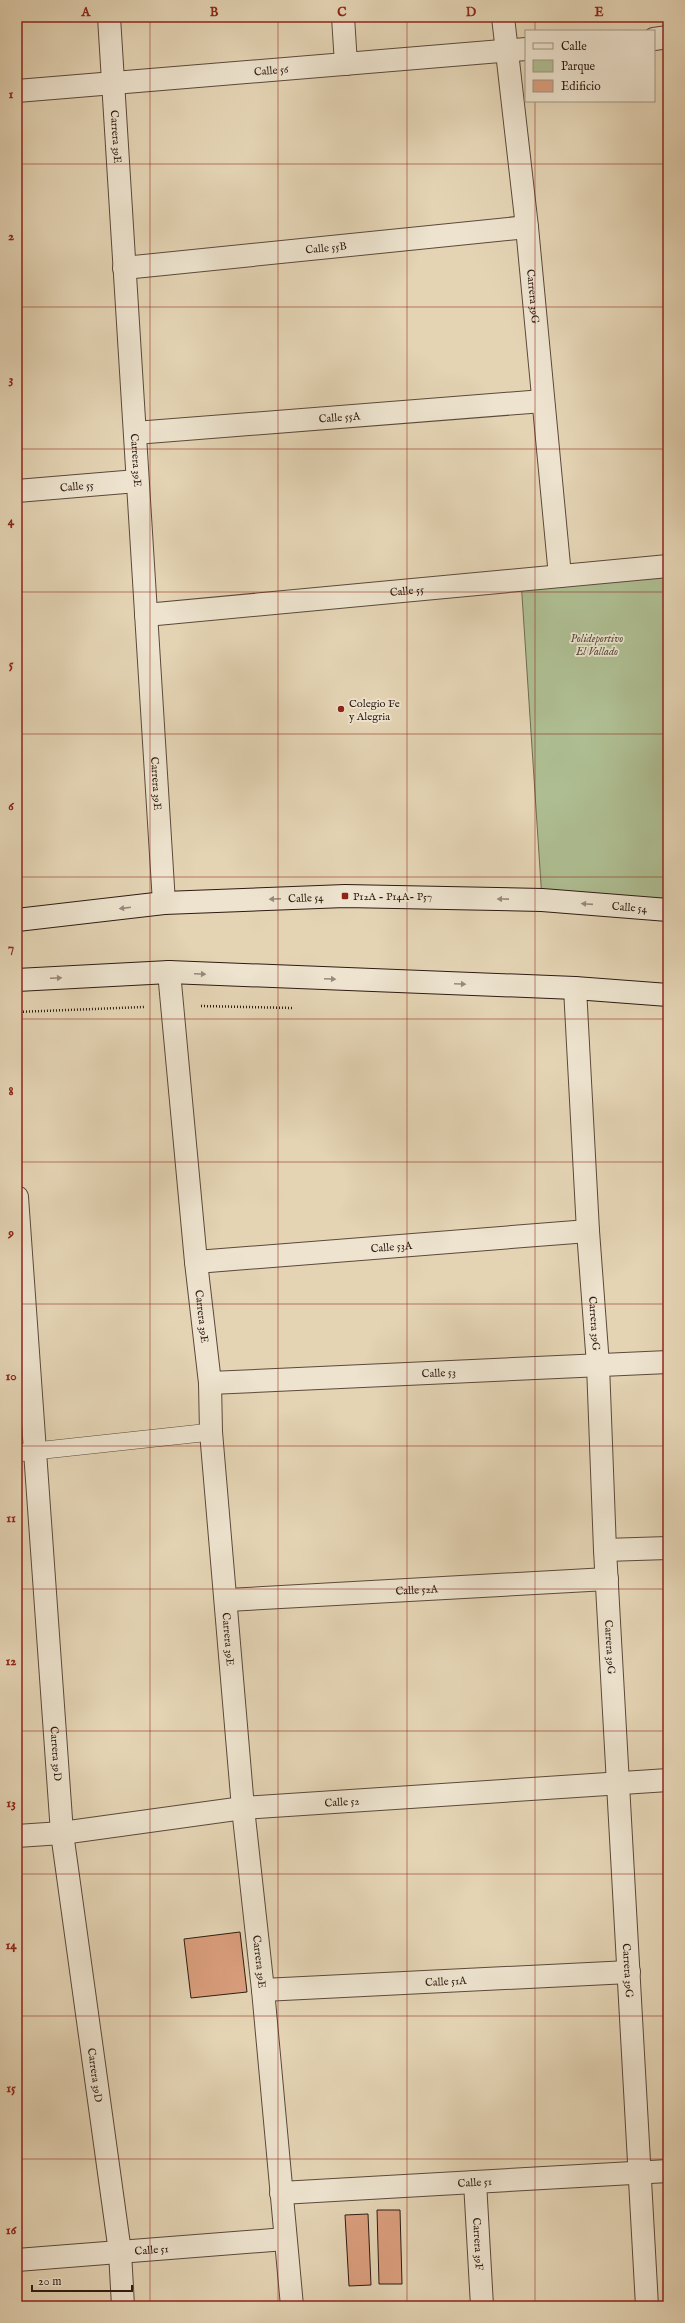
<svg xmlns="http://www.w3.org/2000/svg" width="685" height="2323" viewBox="0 0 685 2323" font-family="'IM FELL English',serif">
<rect width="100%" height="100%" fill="#e4d4b4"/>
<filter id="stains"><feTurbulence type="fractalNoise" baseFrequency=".005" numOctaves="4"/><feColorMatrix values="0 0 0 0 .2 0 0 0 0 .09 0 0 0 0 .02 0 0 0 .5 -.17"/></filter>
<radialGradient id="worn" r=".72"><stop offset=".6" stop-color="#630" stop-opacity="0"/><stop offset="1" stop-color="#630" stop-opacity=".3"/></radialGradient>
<path fill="#aebe92" stroke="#6e6c52" d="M668 566V910L542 900 521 580Z"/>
<path fill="#da9e7d" stroke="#2f1b13" d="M240 1932 247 1992 191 1998 184 1939Z
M377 2210H400L402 2284H379Z
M368 2214 371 2285 349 2286 345 2215Z"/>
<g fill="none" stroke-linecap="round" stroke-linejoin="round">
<g stroke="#5c493b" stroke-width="18">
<path id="service" d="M17 1453 211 1432"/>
</g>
<g stroke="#5c493b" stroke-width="24">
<g id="minor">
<path id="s1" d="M109 17 164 903"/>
<path d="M343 17 346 64"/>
<path id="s2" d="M503 17 527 227 560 576"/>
<path d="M654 39 668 37"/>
<path id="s3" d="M17 91 526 49"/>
<path id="s4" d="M124 268 527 227"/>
<path id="s5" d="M135 433 543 401"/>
<path id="s6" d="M17 491 137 481"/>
<path id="s7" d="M146 615 668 566"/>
<path id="s8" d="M169 972 196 1262 210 1383 211 1432 243 1808 263 1990 292 2306"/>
<path id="s9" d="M575 988 588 1231 598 1365 605 1550 647 2306"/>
<path id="s10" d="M17 1197 62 1833 120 2252 123 2306"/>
<path id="s11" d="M196 1262 588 1231"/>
<path id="s12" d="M210 1383 668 1362"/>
<path d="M605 1550 668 1548"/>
<path id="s13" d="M227 1600 607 1579"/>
<path id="s14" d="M17 1836 62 1833 243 1808 668 1780"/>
<path id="s15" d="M263 1990 629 1972"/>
<path id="s16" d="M475 2182 482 2306"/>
<path id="s17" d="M281 2193 668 2171"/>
<path id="s18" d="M17 2260 285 2239"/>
</g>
</g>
<g stroke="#2f1b13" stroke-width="24">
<g id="secondary">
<path id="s19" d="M17 920 164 903 345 896 542 900 668 910"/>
<path d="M17 980 169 972 575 988 668 995"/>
</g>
</g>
<path stroke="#2f1b13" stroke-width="2.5" stroke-dasharray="1 2" stroke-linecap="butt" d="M201 1006 292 1008
M17 1012 144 1007"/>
<use href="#service" stroke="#ede3ce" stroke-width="17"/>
<use href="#minor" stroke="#ede3ce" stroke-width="22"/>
<use href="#secondary" stroke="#ede3ce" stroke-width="22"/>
</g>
<defs><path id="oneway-solid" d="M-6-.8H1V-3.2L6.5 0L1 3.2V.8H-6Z"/></defs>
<g fill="#98897a">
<use href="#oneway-solid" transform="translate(275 899) rotate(178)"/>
<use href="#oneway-solid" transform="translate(503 899) rotate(-179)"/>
<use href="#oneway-solid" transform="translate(587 904) rotate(-176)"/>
<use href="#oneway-solid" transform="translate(125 908) rotate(173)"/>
<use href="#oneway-solid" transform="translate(200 974) rotate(2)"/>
<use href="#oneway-solid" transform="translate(56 978) rotate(-3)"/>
<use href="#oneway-solid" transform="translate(330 979) rotate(2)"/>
<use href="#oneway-solid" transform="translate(460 984) rotate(2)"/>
</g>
<path fill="none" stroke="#8f2418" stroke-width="1" stroke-opacity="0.55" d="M150 17V2306M278 17V2306M407 17V2306M535 17V31M535 101V2306M17 164H668M17 307H668M17 449H668M17 592H668M17 734H668M17 877H668M17 1019H668M17 1162H668M17 1304H668M17 1446H668M17 1589H668M17 1731H668M17 1874H668M17 2016H668M17 2159H668"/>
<g fill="#8f2418" stroke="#ede3ce" stroke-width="1.5">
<circle cx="341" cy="709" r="4"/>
<rect x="341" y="892" width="8" height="8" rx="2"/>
</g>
<g text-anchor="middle" stroke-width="3.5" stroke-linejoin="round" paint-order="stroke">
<g font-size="11" fill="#2f1b13" stroke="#ede3ce">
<text dy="4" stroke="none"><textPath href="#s3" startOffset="255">Calle 56</textPath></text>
<text dy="4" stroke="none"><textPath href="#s1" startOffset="120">Carrera 39E</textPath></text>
<text dy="4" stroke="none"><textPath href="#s4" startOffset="203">Calle 55B</textPath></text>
<text dy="4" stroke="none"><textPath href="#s2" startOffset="281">Carrera 39G</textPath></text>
<text dy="4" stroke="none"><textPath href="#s5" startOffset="205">Calle 55A</textPath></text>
<text dy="4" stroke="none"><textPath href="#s1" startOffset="444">Carrera 39E</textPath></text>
<text dy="4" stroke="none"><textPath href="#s6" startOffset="60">Calle 55</textPath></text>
<text dy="4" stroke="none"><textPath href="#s7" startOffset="262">Calle 55</textPath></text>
<text dy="4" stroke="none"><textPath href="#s1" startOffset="768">Carrera 39E</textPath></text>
<text dy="4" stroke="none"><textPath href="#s19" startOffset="290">Calle 54</textPath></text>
<text dy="4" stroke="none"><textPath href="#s19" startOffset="614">Calle 54</textPath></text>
<text dy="4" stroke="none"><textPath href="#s11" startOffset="196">Calle 53A</textPath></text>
<text dy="4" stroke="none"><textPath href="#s8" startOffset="346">Carrera 39E</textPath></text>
<text dy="4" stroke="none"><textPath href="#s9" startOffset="336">Carrera 39G</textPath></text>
<text dy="4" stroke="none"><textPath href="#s12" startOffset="229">Calle 53</textPath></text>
<text dy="4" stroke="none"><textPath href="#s13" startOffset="190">Calle 52A</textPath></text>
<text dy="4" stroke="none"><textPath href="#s8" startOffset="670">Carrera 39E</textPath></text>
<text dy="4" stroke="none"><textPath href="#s9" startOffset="660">Carrera 39G</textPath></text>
<text dy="4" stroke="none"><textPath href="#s10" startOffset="558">Carrera 39D</textPath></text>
<text dy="4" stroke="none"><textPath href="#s14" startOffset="327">Calle 52</textPath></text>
<text dy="4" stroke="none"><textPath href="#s8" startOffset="994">Carrera 39E</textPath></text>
<text dy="4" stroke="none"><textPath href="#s9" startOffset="984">Carrera 39G</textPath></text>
<text dy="4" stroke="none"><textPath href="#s15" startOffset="183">Calle 51A</textPath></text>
<text dy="4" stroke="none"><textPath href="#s10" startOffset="882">Carrera 39D</textPath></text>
<text dy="4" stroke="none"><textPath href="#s17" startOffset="194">Calle 51</textPath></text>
<text dy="4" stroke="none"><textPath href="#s16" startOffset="62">Carrera 39F</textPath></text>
<text dy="4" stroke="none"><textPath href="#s18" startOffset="135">Calle 51</textPath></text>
</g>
<g font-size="11" font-style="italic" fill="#554c39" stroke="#ede3ce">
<text x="597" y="642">Polideportivo<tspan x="597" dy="13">El Vallado</tspan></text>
</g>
<g font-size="11" fill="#2f1b13" stroke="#ede3ce" text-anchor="start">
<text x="349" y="707">Colegio Fe<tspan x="349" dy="13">y Alegria</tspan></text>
<text x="353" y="900">P12A - P14A- P57</text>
</g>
</g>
<rect width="685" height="2323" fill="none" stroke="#e4d4b4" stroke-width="44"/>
<rect x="525" y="30" width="130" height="72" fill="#ede3ce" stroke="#a19383"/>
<rect x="533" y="43" width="20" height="6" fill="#ede3ce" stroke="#a19383"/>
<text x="561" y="50" font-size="12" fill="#2f1b13">Calle</text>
<rect x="533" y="60" width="20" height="12" fill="#aebe92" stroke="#a19383"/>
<text x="561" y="70" font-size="12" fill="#2f1b13">Parque</text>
<rect x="533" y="80" width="20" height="12" fill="#da9e7d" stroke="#a19383"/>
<text x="561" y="90" font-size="12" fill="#2f1b13">Edificio</text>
<path d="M32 2285v6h100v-6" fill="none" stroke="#2f1b13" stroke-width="2"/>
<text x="38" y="2285" font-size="12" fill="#2f1b13" stroke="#ede3ce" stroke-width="3" paint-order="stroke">20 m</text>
<rect x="22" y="22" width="641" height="2279" fill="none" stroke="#8f2418" stroke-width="1.5"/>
<g font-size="13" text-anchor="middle" font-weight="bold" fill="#8f2418">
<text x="86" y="16">A</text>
<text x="214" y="16">B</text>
<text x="342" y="16">C</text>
<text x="471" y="16">D</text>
<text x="599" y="16">E</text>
<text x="11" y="98">1</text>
<text x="11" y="240">2</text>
<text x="11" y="383">3</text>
<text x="11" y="525">4</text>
<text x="11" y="668">5</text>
<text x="11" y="810">6</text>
<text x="11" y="952">7</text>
<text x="11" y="1095">8</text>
<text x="11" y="1237">9</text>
<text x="11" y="1380">10</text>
<text x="11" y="1522">11</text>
<text x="11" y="1665">12</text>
<text x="11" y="1807">13</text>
<text x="11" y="1949">14</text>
<text x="11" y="2092">15</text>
<text x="11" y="2234">16</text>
</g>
<rect width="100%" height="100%" filter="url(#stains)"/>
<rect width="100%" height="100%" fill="url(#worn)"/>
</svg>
